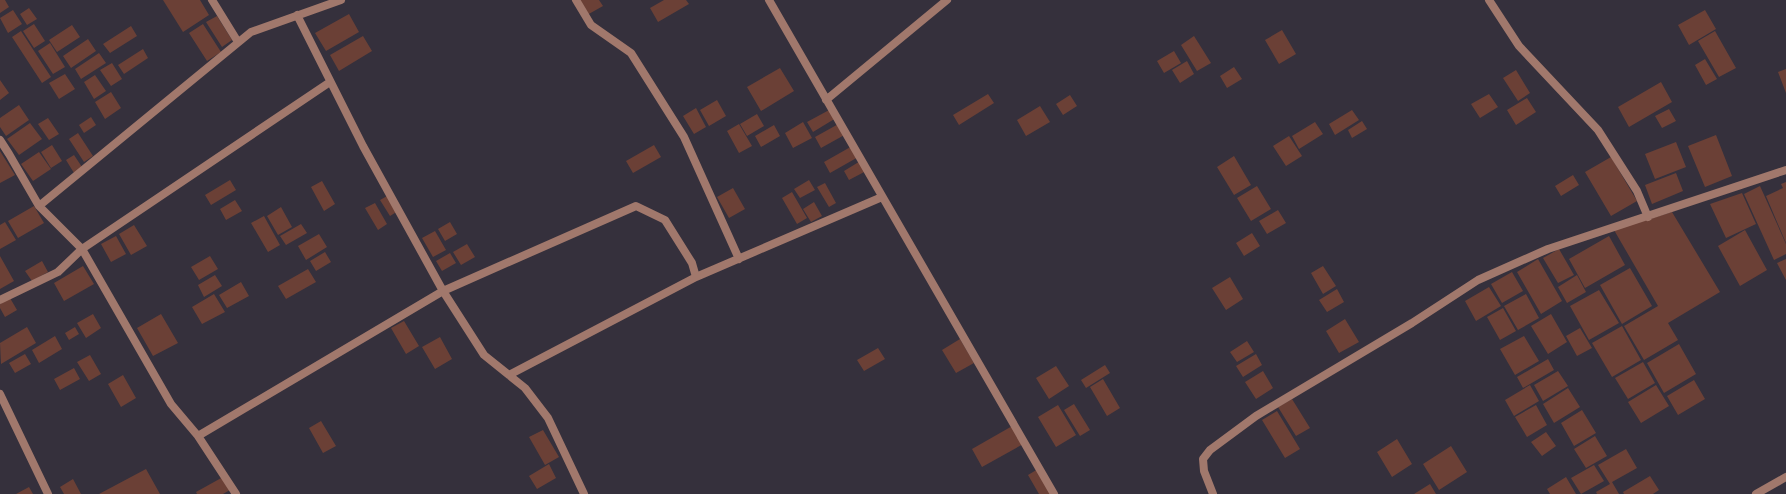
<svg xmlns="http://www.w3.org/2000/svg" width="1786" height="494" viewBox="0 0 1786 494" font-family="Cabin,sans-serif">
<rect width="100%" height="100%" fill="#35303c"/>
<path fill="#6b4036" d="M0 0H5L9 7 0 13Z
M163 0H200L209 15 183 32Z
M579 0H599L603 6 587 15Z
M664 0H686L689 4 658 22 650 8Z
M29 8 37 19 27 25 20 14Z
M13 10 22 24 8 33 0 18Z
M1705 10 1716 29 1689 45 1678 25Z
M349 14 359 32 326 51 315 33Z
M217 16 232 40 222 47 206 22Z
M34 24 45 41 34 48 23 31Z
M203 24 221 52 207 61 189 33Z
M72 25 80 37 57 52 49 40Z
M131 26 137 36 110 53 103 44Z
M1282 30 1296 54 1279 64 1265 40Z
M21 31 51 77 42 83 12 37Z
M1715 31 1736 68 1719 77 1698 41Z
M363 36 372 51 339 71 330 55Z
M1194 36 1211 63 1197 71 1181 45Z
M88 39 96 51 71 68 63 56Z
M50 43 65 67 53 74 38 51Z
M143 49 148 58 124 74 118 65Z
M1174 51 1181 63 1164 73 1157 61Z
M99 53 106 63 81 79 75 69Z
M1705 59 1717 79 1706 85 1695 65Z
M1187 61 1194 74 1180 83 1172 70Z
M112 63 122 79 111 86 100 70Z
M1234 67 1242 79 1227 88 1220 76Z
M780 68 794 91 761 111 747 87Z
M1786 69V93L1778 72Z
M1516 70 1530 93 1518 101 1503 78Z
M65 74 75 89 59 99 49 83Z
M95 75 106 91 94 99 84 82Z
M0 80 9 93 0 100Z
M1661 82 1672 102 1629 127 1618 107Z
M111 92 121 108 105 119 95 102Z
M988 94 994 103 959 125 953 115Z
M1489 94 1498 107 1480 118 1471 104Z
M1070 95 1077 106 1063 115 1056 104Z
M1527 98 1536 112 1516 125 1507 110Z
M717 100 726 116 709 126 700 110Z
M19 105 29 120 6 136 0 127V118Z
M1040 106 1050 122 1026 136 1017 120Z
M696 108 706 127 694 134 683 116Z
M831 109 836 118 813 132 807 122Z
M1669 109 1676 121 1662 128 1655 116Z
M1352 110 1359 120 1335 135 1329 124Z
M757 114 764 126 747 136 740 124Z
M91 117 96 125 84 133 79 125Z
M48 118 59 134 49 140 38 124Z
M1362 121 1367 129 1352 138 1348 130Z
M803 122 812 138 793 148 785 133Z
M842 122 848 133 821 148 815 137Z
M1315 122 1323 134 1299 149 1292 136Z
M30 123 42 139 19 155 7 139Z
M739 124 752 146 739 153 727 131Z
M774 125 780 136 761 147 755 136Z
M78 133 93 156 84 162 69 139Z
M1716 135 1732 176 1705 187 1688 146Z
M1289 136 1302 156 1286 166 1273 146Z
M1676 142 1686 167 1655 179 1645 154Z
M52 145 62 161 51 168 41 152Z
M654 145 661 157 633 173 626 161Z
M854 145 860 156 830 173 824 162Z
M0 151 15 175 0 183Z
M39 152 51 169 33 181 21 164Z
M74 155 82 167 74 173 66 160Z
M1234 156 1251 185 1234 195 1217 167Z
M1611 157 1637 201 1611 216 1585 172Z
M862 160 868 170 849 180 844 171Z
M1676 173 1683 191 1652 204 1645 185Z
M1573 175 1579 185 1561 196 1555 186Z
M230 180 236 190 211 205 205 195Z
M809 180 815 190 800 198 794 189Z
M322 181 335 204 324 211 311 187Z
M1786 182V243L1766 196 1783 188 1781 184Z
M825 183 836 203 829 207 817 187Z
M1257 186 1271 209 1251 221 1237 198Z
M1760 186 1786 244V254L1774 260 1744 194Z
M733 188 745 209 729 218 717 197Z
M792 192 807 218 797 224 782 198Z
M1742 193 1756 224 1726 238 1710 204Z
M389 195 398 211 390 216 380 200Z
M235 200 242 211 226 220 220 209Z
M814 202 822 216 811 222 803 209Z
M375 203 387 224 378 230 365 208Z
M34 206 44 223 18 238 8 221Z
M281 207 292 227 278 235 267 216Z
M1278 210 1286 223 1267 234 1259 221Z
M1672 212 1720 292 1668 323 1678 340 1644 360 1624 326 1658 306 1614 230Z
M264 216 280 245 268 252 251 223Z
M5 222 16 240 0 249V225Z
M450 222 457 234 445 241 438 229Z
M301 224 307 233 286 245 280 236Z
M134 225 147 246 131 255 119 234Z
M1745 230 1767 270 1740 286 1718 246Z
M435 231 446 250 433 257 422 238Z
M1252 233 1260 246 1244 256 1236 243Z
M319 234 327 247 306 260 298 246Z
M116 236 126 254 111 262 101 244Z
M1609 236 1625 265 1585 288 1569 259Z
M467 244 475 257 461 265 453 252Z
M1559 249 1574 275 1558 283 1543 258Z
M325 252 331 262 316 271 310 261Z
M450 253 456 263 442 271 436 261Z
M0 256 14 281 0 289Z
M210 256 218 269 199 280 191 267Z
M1538 259 1562 301 1541 314 1517 272Z
M1786 259V280L1777 263Z
M42 261 48 272 32 281 25 271Z
M83 266 94 284 64 301 54 283Z
M1323 266 1336 286 1323 294 1311 273Z
M1630 268 1652 306 1622 324 1600 285Z
M308 269 316 282 286 299 278 286Z
M1512 272 1523 291 1502 303 1491 284Z
M215 275 222 286 204 297 198 285Z
M1577 275 1586 292 1567 303 1558 287Z
M1230 277 1243 299 1226 310 1212 288Z
M241 282 249 296 227 308 219 295Z
M1489 287 1501 306 1476 321 1465 301Z
M1337 289 1344 302 1327 312 1319 300Z
M1599 290 1619 323 1589 340 1570 306Z
M214 294 225 312 202 324 192 307Z
M1526 294 1539 318 1518 330 1504 306Z
M10 298 17 310 5 317 0 308V304Z
M1503 308 1516 331 1500 340 1487 317Z
M93 314 101 328 86 338 77 323Z
M161 314 178 343 153 356 137 328Z
M1551 314 1567 342 1548 354 1531 326Z
M1345 319 1359 342 1339 353 1326 331Z
M404 321 419 346 406 354 391 328Z
M1622 326 1641 360 1612 377 1592 343Z
M27 327 36 343 1 364 0 343Z
M75 327 79 334 69 340 65 333Z
M1580 328 1592 348 1577 356 1566 336Z
M55 336 62 349 39 363 32 350Z
M1524 336 1539 361 1515 375 1500 349Z
M440 337 452 359 435 369 422 347Z
M960 339 974 363 956 373 942 350Z
M1247 341 1254 352 1237 362 1230 352Z
M1679 344 1696 374 1664 393 1647 363Z
M878 348 885 359 864 371 857 360Z
M25 354 31 364 15 373 9 363Z
M1256 354 1262 365 1243 377 1236 366Z
M90 355 101 374 89 381 77 362Z
M1548 359 1554 370 1523 388 1517 377Z
M1643 362 1655 383 1628 399 1615 378Z
M1105 365 1110 373 1086 388 1081 380Z
M1056 366 1069 386 1049 399 1036 378Z
M74 368 80 379 60 390 54 379Z
M1263 371 1273 388 1256 399 1245 382Z
M1558 371 1568 386 1543 401 1534 385Z
M123 375 136 398 121 407 108 384Z
M1103 379 1120 408 1107 416 1090 387Z
M1694 380 1705 399 1678 415 1667 396Z
M1530 385 1539 401 1514 416 1505 400Z
M1656 385 1669 406 1641 423 1628 402Z
M1568 388 1580 407 1554 423 1543 404Z
M1292 399 1310 428 1296 436 1278 407Z
M1074 404 1090 430 1080 436 1064 410Z
M1058 405 1076 435 1056 447 1038 417Z
M1536 405 1547 425 1527 437 1515 417Z
M1582 410 1596 433 1574 446 1561 423Z
M1277 411 1300 449 1285 458 1262 420Z
M321 421 336 446 323 453 309 428Z
M1014 425 1025 443 982 467 972 449Z
M543 430 559 457 545 465 529 437Z
M1546 432 1556 446 1542 456 1531 442Z
M1595 436 1607 456 1586 468 1574 449Z
M1397 439 1412 464 1392 477 1377 452Z
M1451 446 1467 472 1439 490 1423 464Z
M1626 449 1637 468 1612 482 1619 494H1597L1596 492 1610 484 1598 465Z
M549 464 556 478 537 489 529 476Z
M1594 465 1604 481 1581 494 1571 478Z
M146 469 160 494H99Z
M1038 469 1053 494H1039L1028 475Z
M1650 476 1659 490 1653 494H1624L1623 492Z
M223 477 230 490 223 494H197L196 492Z
M1566 477 1576 494H1550L1547 489Z
M73 479 81 494H64L60 487Z
M1430 484 1436 494H1414Z
M29 487 33 494H16Z"/>
<g fill="none" stroke-linecap="round" stroke-linejoin="round">
<path stroke="#a1786c" stroke-width="8" d="M212 0 238 42
M576 0 591 25 631 53 684 137 739 259
M769 0 1054 494
M1489 0 1519 46 1598 130 1637 191 1648 217
M297 15 363 146 443 291 484 355 525 388 548 418 584 494
M826 100 947 0
M0 140 9 154 39 206 82 249 171 404 198 436 236 494
M39 206 251 32 341 0
M0 300 58 272 82 249 330 82
M509 375 696 277 882 197
M0 394 48 494
M198 436 443 291 636 206 665 220 692 263 696 277
M1213 494 1204 471 1203 459 1210 450 1256 416 1412 323 1478 280 1548 249 1786 170
M1756 494 1786 477"/>
</g>
</svg>
